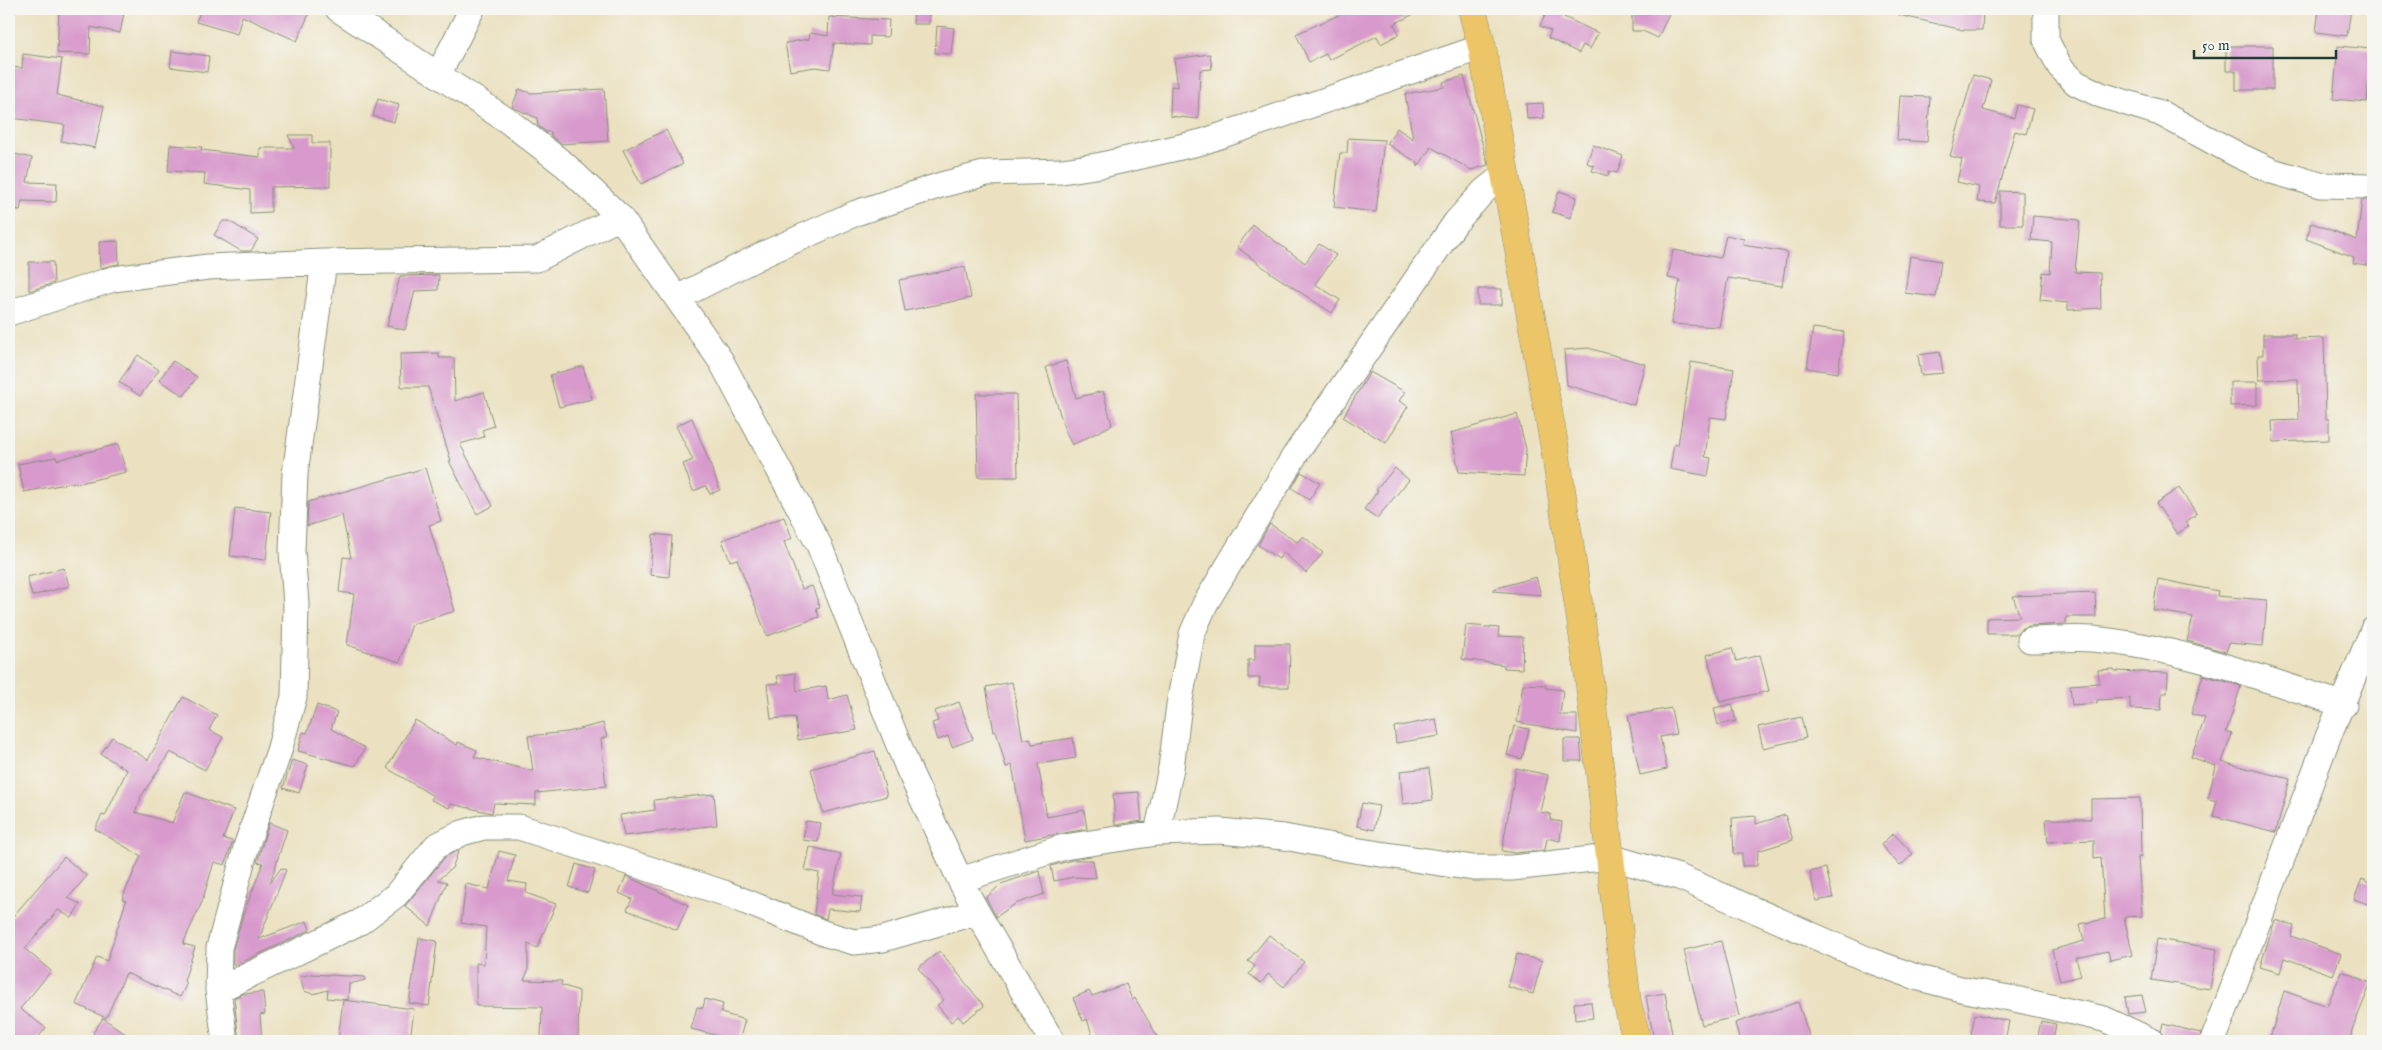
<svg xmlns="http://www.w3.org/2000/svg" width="2382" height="1050" viewBox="0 0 2382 1050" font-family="'IM FELL English',serif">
<rect width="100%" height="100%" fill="#f6f6f2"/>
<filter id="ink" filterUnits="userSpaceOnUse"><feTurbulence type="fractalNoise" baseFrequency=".02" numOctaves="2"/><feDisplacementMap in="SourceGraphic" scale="10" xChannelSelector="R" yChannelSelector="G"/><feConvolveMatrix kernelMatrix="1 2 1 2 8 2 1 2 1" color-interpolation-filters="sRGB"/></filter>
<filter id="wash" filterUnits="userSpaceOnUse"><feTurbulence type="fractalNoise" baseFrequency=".0096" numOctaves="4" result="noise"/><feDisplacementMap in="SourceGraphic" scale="20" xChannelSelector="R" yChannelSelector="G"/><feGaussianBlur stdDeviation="1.12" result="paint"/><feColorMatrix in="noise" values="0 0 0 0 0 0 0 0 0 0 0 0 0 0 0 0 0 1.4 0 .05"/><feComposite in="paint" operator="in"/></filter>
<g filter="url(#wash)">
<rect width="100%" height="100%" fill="#ebe1c0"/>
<g id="blocks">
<path fill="#d89acc" d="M59 9 124 13 120 33 91 27 90 54 57 53Z
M201 9H299L309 14 297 41 242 16 237 34 196 22Z
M914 9H929V24H913Z
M1352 9H1424L1394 24 1399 34 1381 44 1377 36 1329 60 1326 54 1309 62 1296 34Z
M1548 9H1568L1564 17 1598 33 1590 49 1583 45 1579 53 1548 38 1551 31 1540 26Z
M1632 9H1671L1658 38 1643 31H1632Z
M1900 9H1983L1982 30H1963L1899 15Z
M2319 9H2351L2347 36 2316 32Z
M829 17 889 20 888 37 870 36V45L834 43 830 69 815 67 790 71 785 43 809 39 810 33 828 36Z
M937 26 954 28 951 54 935 53Z
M2226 46H2273V90H2236V71H2226Z
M2338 46 2371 49 2367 102 2333 99Z
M172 51 209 56 207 72 170 67Z
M23 54 62 59 57 95 104 106 95 148 61 141 65 125 11 118 12 102 9 101V67L22 68Z
M1210 54 1212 69 1200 70 1198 119 1170 116 1171 86 1178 87 1174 59Z
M1973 75 1991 80 1983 110 2014 118 2017 105 2033 109 2026 134 2015 131 1995 203 1977 202 1979 187 1957 182 1962 159 1950 156Z
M1464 76 1488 165 1471 170 1431 147 1418 167V163L1387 144 1397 128 1413 139 1405 94 1444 87 1443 82Z
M519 89 531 93 604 89 608 141 561 144 551 136V132H546L538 126 537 118 512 107Z
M1900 96 1930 97 1927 142 1897 140Z
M378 99 399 105 394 122 373 116Z
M1543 103 1544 118 1527 119 1526 104Z
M666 130 683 164 641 184 623 150Z
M288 135H312V143H330V186L271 187V212L250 213V190L204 184 205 173 168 171 170 145 202 147 201 150 260 157V148H294Z
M1348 138 1384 140 1376 212 1334 207 1340 153H1347Z
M1593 145 1623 156 1617 173 1609 171 1608 176 1592 171 1594 166 1587 163Z
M15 154 32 158 27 182 57 183 56 202 22 201 20 210 13 209 14 172H11Z
M1559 191 1577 197 1570 218 1552 212Z
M2000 191 2023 192V225H2000Z
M2362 200H2373V266L2353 263 2354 257 2306 239 2312 223 2357 240Z
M2033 216 2080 220 2075 272 2100 273 2101 308 2068 310V303L2040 300 2043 272 2050 273 2052 242 2031 240Z
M223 221H229L258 239 251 251H241L214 235Z
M1253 225 1305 263 1319 244 1336 255 1315 284 1340 300 1332 313 1271 273 1237 247Z
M1726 235 1744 239 1742 245 1787 252 1782 286 1728 278 1719 327 1671 324 1680 280 1668 278 1673 250 1721 258Z
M118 241 119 264 100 268 99 242Z
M1910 256 1941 261 1936 297 1905 293Z
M29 262H53L54 283 29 291Z
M965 267 971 298 905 311 899 280Z
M439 275 438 290 415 291 405 330 387 326 400 276Z
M1478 289H1502V305H1478Z
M1813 328 1844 332 1838 373 1807 368Z
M2263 334H2295V339L2324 338 2326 419H2329V440L2273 442 2272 421 2299 420 2298 379 2259 380 2258 355H2263Z
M1588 348 1645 364 1634 405 1567 385 1564 350Z
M1940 352 1943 373 1921 375 1918 355Z
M439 353V358H454L455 401 484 392 494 426 482 430 484 437 460 444 493 506 477 514 449 461H451L428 387H401L400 354Z
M138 355 159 370 140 396 119 382Z
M173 361 197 377 184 396 159 380Z
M1066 361 1076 398 1103 391 1112 425 1072 445 1065 431 1046 367Z
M1691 362 1734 369 1726 419 1710 417 1705 457 1711 458 1708 476 1670 469 1674 444 1678 445Z
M583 366 592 399 559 407 550 375Z
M1370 372 1405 392 1399 401 1408 406 1386 443 1343 417Z
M2230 382H2257V405L2230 406Z
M976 394H1016L1018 477H978Z
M1517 414 1526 449 1524 476 1459 472 1451 433Z
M692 418 720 490 710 494 706 486 693 491 683 464 693 460 676 426Z
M118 444 126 472 76 484V482L24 492 18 464 56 457 57 460Z
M425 468 441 521 429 525 455 611 412 624 400 662 347 645 354 594 339 592 343 557 351 558 342 515 307 526 308 502Z
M1395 468 1409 480 1377 518 1364 509 1378 491 1376 490Z
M1301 472 1320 483 1309 500 1292 488Z
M2179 488 2197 514 2186 522 2189 526 2177 534 2156 503Z
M235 508 271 512 266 560 230 556Z
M784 517 792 538 784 542 802 589 812 586 820 607 816 608 819 617 767 636 737 559 730 561 722 540Z
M1270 524 1297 542 1303 536 1323 553 1306 573 1283 552 1279 559 1258 545Z
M653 534 672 536 669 577 650 575Z
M64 568 69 586 32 596 27 577Z
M1536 577 1541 595 1493 591V589Z
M2158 579 2218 591 2217 596 2267 600 2263 646 2229 643 2226 652 2187 641 2193 617 2153 610Z
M2095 593 2096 617H2066V624L2029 626 2022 628 2017 634H1987V618L2020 617 2013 596Z
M1466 625 1499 628 1498 636 1523 637 1522 669 1504 668V665L1462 659Z
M1255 644H1290L1289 687H1259L1260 678H1248V660H1255Z
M1732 648 1736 661 1760 655 1769 691 1720 702 1707 655Z
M2114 669 2115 671 2168 673 2167 693H2162L2161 710 2130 709V698L2097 700V703L2072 705 2070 685 2099 683 2098 670Z
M795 673 797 691 826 686 828 700 847 695 857 730 798 740 795 717 771 719 767 684 779 683 777 676Z
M2203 675 2241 686 2226 732 2232 734 2222 762 2290 779 2276 832 2213 816 2217 801 2208 799 2216 766 2191 757 2205 718 2191 714Z
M1012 682 1023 740 1030 738 1032 744 1073 738 1076 758 1038 764 1047 817 1084 810 1087 829 1025 840 1012 765 1006 767 996 731 994 732 986 687Z
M1523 684 1546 685 1545 688 1563 690 1560 715H1577V733L1517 722Z
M183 697 217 715 209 730 223 737 205 770 170 752 140 798 141 799 135 812 172 823 185 792 234 810 223 839 233 841 225 865 214 862 202 902 183 944 195 947 184 981 187 983 180 997 126 973 106 1018 76 1004 97 957 107 961 126 901 122 899 141 856 95 829 102 815 105 816 127 770 101 754 112 737 148 760Z
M959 702 973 739 952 747 948 736 938 740 932 723 938 721 935 711Z
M1732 704 1736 721 1718 725 1714 708Z
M317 705 337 712 331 729 365 748 355 766 298 751 303 732 307 733Z
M1671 708 1676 734 1660 737 1667 769 1640 775 1628 716Z
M1801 717 1806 738 1763 748 1758 727Z
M1436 719 1439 736 1396 743 1394 727Z
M415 720 457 745 458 742 477 750 474 757 533 771 528 736 567 732 603 723 607 737 601 739 606 786 536 793V805L494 803 492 813 451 804 449 808 431 800 433 796 387 768Z
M1514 726 1529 729 1522 759 1507 755Z
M1564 739H1580L1582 761H1564Z
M875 751 887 796 823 813 811 769Z
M292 760 308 765 299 793 283 788Z
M1429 768 1433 800 1403 804 1400 771Z
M1516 768 1548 775 1540 812 1551 814 1550 820 1562 822 1560 841 1547 838 1545 850 1515 853 1502 851Z
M1139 792 1142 821 1115 825 1113 794Z
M714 794 717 825 624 836 620 815 655 810 654 800Z
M2140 798 2141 857H2138L2142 916 2124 917 2133 955 2110 960 2108 951 2076 958 2081 976 2060 981 2052 950 2084 941 2080 924 2105 919 2101 857 2094 858V840L2048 842 2046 819H2091V799Z
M1362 803 1379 806 1374 830 1357 826Z
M1785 815 1793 840 1758 851 1757 866H1742V853L1734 854 1732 818 1756 816V824Z
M806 821 821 823 818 842 803 840Z
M269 823 287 830 270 883 281 868 286 870 259 939 307 921 310 930 236 965 233 964V950L242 918 263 863 257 862Z
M1893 833 1913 854 1900 866 1881 845Z
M810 847 841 854 832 894 862 897 860 912 828 909 826 919 814 914 819 873 805 870Z
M459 850 452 868 438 880 447 882 430 926 405 906 445 857Z
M499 851 515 855 508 881 527 884 526 893 556 904 537 948 528 944V971L524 980 562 981 561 985 579 991 578 1039 541 1038 542 1007 476 1006V963L484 964 486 927 461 923 466 884 489 889Z
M64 857 87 876 68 898 80 904 72 918 58 910 25 949 51 971 20 1009 46 1028 35 1041H9V921Z
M1072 860H1093L1096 878 1074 877 1054 881 1051 866Z
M576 864 595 870 588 893 569 887Z
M1826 868 1833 898 1816 901 1810 872Z
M1039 871 1044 894 1015 904 996 917 986 898 1001 884Z
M626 876 688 905 677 930 627 910 632 899 619 893Z
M2362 879 2373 884V906L2354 899Z
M2275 920 2294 926 2291 936 2341 954 2333 975 2284 958 2280 973 2260 967Z
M1269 935 1304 962 1284 987 1268 974 1261 983 1249 974 1255 966 1248 961Z
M419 938 437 941 429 1006 409 1003Z
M2157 939 2217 949 2210 989 2151 980Z
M1721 941 1739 1016 1702 1025 1684 950Z
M940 951 984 1006 963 1022 958 1016 951 1022 937 1005 944 1000 918 968Z
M1517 954 1542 961 1533 994 1508 987Z
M2342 971 2371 983 2352 1030 2350 1041H2269L2284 991 2327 1006Z
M311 974 365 977V980L349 984 348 1000 327 998 328 990 313 994 304 991 300 977Z
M1126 984 1132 1000 1135 998 1160 1041H1094L1087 1019 1083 1021 1073 998 1089 991 1092 996Z
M263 992 265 1014 260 1015 262 1041H239L234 998 243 994Z
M1665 993 1673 1039 1654 1041 1646 996Z
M2142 995 2146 1012 2128 1014 2125 997Z
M705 999 723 1004 721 1013 745 1020 739 1041 691 1029 697 1007 703 1008Z
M343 1000 414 1009 410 1041 338 1040Z
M1591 1002 1593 1018 1575 1020 1574 1003Z
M1798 1002 1811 1041H1740L1735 1023Z
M1975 1014 2009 1021 2005 1041 1971 1035Z
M103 1018 136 1041H104L93 1033Z
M2041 1021 2056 1024 2053 1041H2037Z
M2163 1024 2201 1033 2199 1041 2166 1039 2161 1031Z"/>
</g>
</g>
<g filter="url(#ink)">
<use href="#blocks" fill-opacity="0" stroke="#858f7a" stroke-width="1"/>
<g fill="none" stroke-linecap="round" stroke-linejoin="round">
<g stroke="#858f7a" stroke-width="27">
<path id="minor" d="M338 9 508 121 565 165 620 217 721 361 819 545 908 768 960 880 977 912 1052 1041
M2046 9V40L2060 67 2076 83 2101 95 2160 113 2238 155 2272 171 2320 185 2373 186
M438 75 472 9
M677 298 764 254 856 213 941 185 987 173 1062 171 1102 165 1202 142 1482 47
M9 313 113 279 208 267 324 262 537 259 620 217
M2030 640C2050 640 2072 637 2092 639 2178 647 2262 678 2344 705
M1157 833 1171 768 1179 705 1192 634 1205 604 1295 455 1456 222 1485 190 1504 175
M960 880 1064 847 1157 833 1220 831 1284 837 1354 850 1473 868H1512L1610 857 1679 877 1871 961 1919 978 1965 990 2015 999 2104 1019 2152 1041
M218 990 360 922 396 895 436 846 462 833 484 827H519L724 893 826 934 854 942 883 939 977 912
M225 1041 218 990 219 948 247 844 279 751 294 697 296 604 292 551 295 474 324 262
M2213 1041 2328 737 2373 630"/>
</g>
<g stroke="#858f7a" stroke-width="29">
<path id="major" d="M1472 9 1482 47 1555 449 1587 661 1627 1002 1637 1041"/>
</g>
<use href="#minor" stroke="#fff" stroke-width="25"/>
<use href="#major" stroke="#edc569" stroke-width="28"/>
</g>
</g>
<rect width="2382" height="1050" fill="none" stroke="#f6f6f2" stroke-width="30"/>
<path d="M2194 50v8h142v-8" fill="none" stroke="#1f3d34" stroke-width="2.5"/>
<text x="2202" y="50" font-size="15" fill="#1f3d34" stroke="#f6f6f2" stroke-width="4" paint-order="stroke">50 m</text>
</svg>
